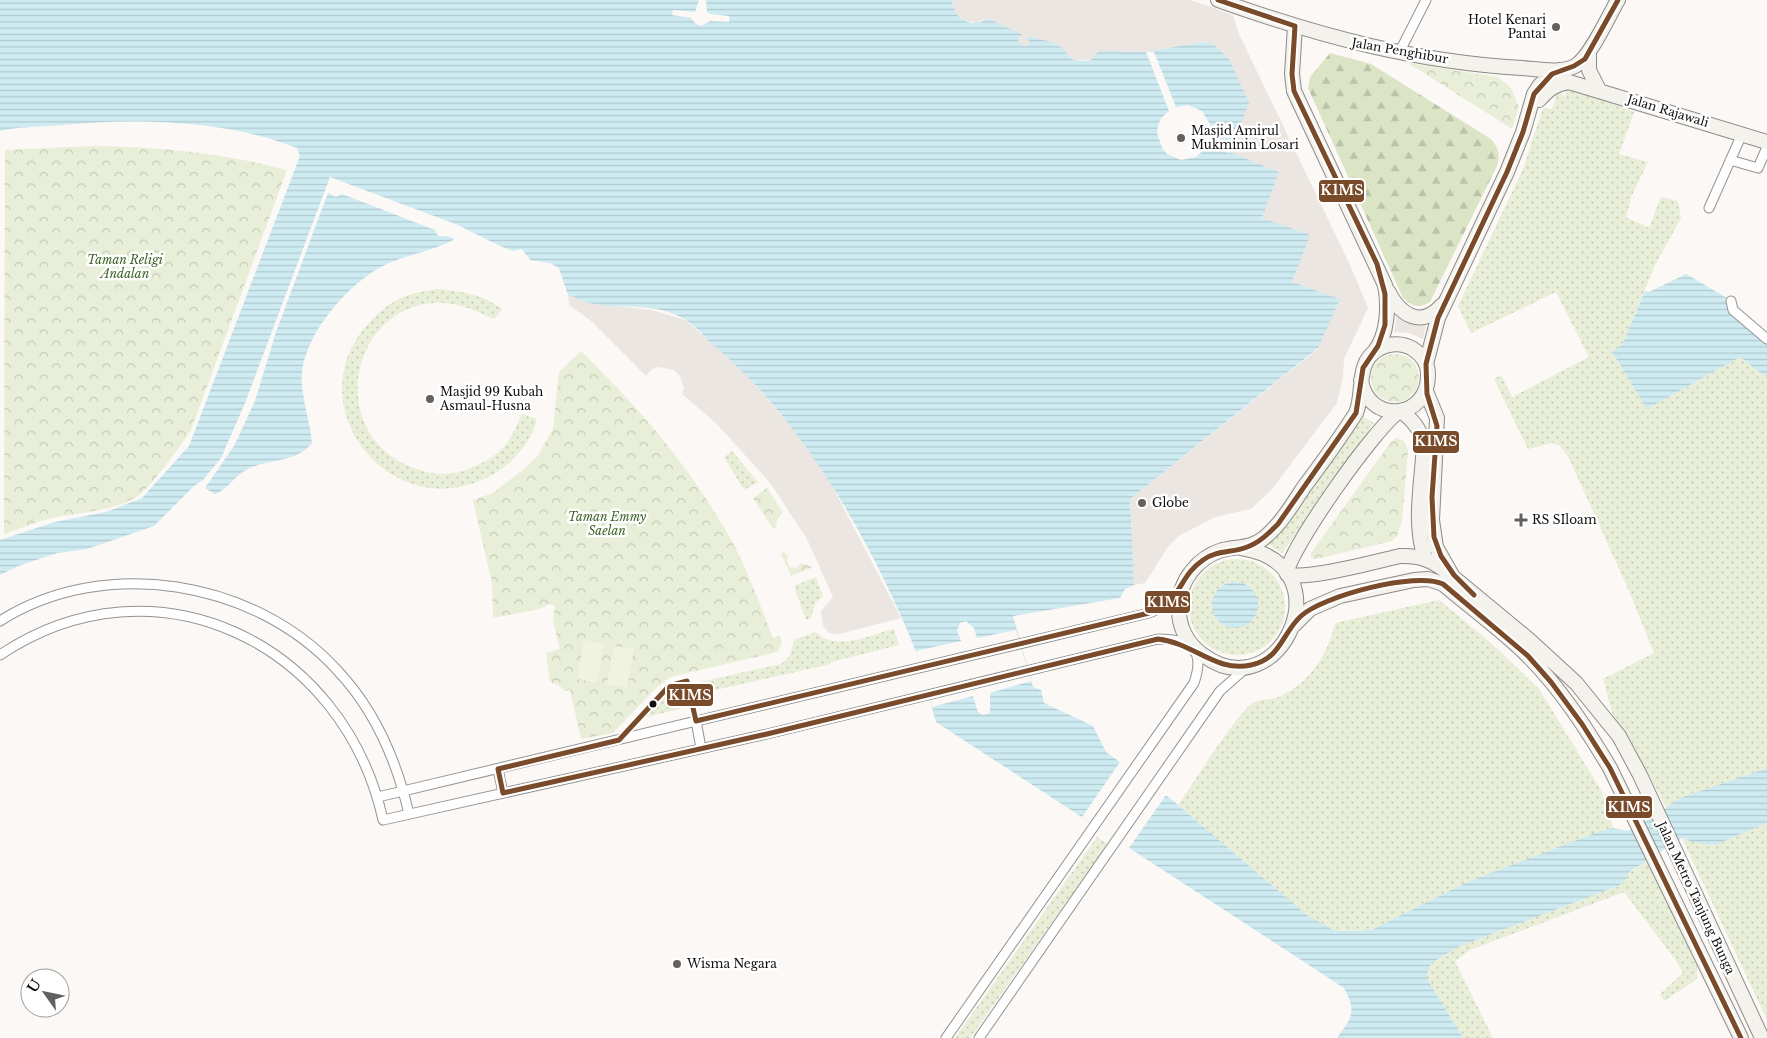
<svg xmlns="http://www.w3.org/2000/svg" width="1767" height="1038" viewBox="0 0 1767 1038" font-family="'Libre Baskerville',serif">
<defs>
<pattern id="grass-dots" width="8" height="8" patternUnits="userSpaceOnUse" patternTransform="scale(1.25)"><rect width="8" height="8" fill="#e8eed7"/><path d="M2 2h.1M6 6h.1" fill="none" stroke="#c6cbb7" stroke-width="1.8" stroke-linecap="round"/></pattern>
<pattern id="forest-firs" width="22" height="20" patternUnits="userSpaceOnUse" patternTransform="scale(1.25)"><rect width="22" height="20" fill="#dbe5c6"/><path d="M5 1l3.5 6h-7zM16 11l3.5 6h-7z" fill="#bbc3a9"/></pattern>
<pattern id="park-crowns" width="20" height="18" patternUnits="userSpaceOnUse" patternTransform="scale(1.25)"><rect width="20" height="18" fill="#e8eed7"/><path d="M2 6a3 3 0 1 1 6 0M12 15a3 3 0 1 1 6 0" fill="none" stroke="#c6cbb7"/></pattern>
<pattern id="water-rules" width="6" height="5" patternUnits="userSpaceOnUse" patternTransform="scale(1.25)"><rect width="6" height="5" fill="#ceebf2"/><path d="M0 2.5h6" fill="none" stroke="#b0c8ce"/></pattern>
</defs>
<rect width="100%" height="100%" fill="#fbf8f5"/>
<path fill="url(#grass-dots)" d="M1567 86 1634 112 1619 154 1648 162 1632 195 1626 217 1649 228 1661 197 1678 201 1681 218 1655 265 1622 345 1612 352 1647 409 1740 357 1767 378V768L1680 798 1666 807 1628 736 1613 716 1603 679 1654 653 1629 591 1568 456 1560 446 1552 443 1528 449 1494 379 1501 375 1512 397 1589 357 1556 292 1471 333 1458 306 1523 169 1543 108 1552 109 1558 91 1565 97Z
M436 289C460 291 482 294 502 309L495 319C479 313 463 304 445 303 352 298 322 431 411 467 427 473 445 477 462 471 497 459 508 448 522 414L537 419C530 445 510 467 486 478 390 525 296 406 367 325 378 313 391 301 406 296 416 292 426 291 436 289Z
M1362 416 1374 423 1282 553 1268 544 1270 541 1308 495Z
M732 451 758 482 744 490 724 457Z
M1189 607a48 48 0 1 1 96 0a48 48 0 1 1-96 0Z
M816 577 823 596 815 603 811 618 806 620 794 586Z
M1439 600 1491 643 1539 689 1601 790 1613 828 1465 883 1371 930 1335 931 1307 915 1178 805C1193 784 1236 714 1253 703 1260 699 1269 700 1276 698 1308 686 1328 655 1335 623Z
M894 629 899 645 831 662V664L693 695 692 687 696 683 781 664 790 656 794 640 816 632C835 653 872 634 894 629Z
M676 688 679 690 683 708 647 717 648 713 671 689Z
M1767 823V1020L1682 838 1687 840 1715 845Z
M1097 837 1108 844 970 1038H955Z
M1646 860 1697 965V979L1664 1001 1660 994 1683 973 1675 959 1624 892 1470 950 1455 961 1493 1038H1463L1426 977 1431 963 1458 947 1620 885 1626 879 1628 873 1638 868Z"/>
<path fill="url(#forest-firs)" d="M1330 53 1371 64 1491 139C1499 148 1501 157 1496 168L1430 302C1419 309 1412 306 1403 298L1308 88 1310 77Z"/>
<path fill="url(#park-crowns)" d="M1408 63 1498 77 1511 88 1519 107 1512 129Z
M93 146C159 147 223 153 287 170L191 430C183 443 149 489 138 496 114 511 82 512 56 517 39 521 21 528 4 534L5 150Z
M581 351C643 412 693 470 735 547 750 576 761 608 773 638L780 636C783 642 781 647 777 652L670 677 654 690 613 733 581 739 570 690 565 691 558 685 550 682 546 653 560 649 553 621 555 606 549 604 539 609 493 618 492 583 473 500 493 493 523 470 538 456 553 428 559 372Z
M1371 378a24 24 0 1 1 48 0a24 24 0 1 1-48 0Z
M1396 438 1404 441 1408 450 1402 520 1397 536 1392 541 1316 559 1311 558V553L1391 442Z
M767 488 783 512 777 520 776 527 773 529 753 498Z
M784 552 788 556 787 561 790 567 797 568 801 563 813 567 791 576 781 554Z"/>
<path fill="#f1f2e0" d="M584 640 604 644 597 683 577 679Z
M614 646 634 649 627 688 607 684Z"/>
<path fill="#ebe6e1" d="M952 0H1191L1233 15 1239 34 1351 267 1368 308 1344 359 1343 378 1337 403 1272 489 1251 509 1215 517 1179 536 1168 547 1145 583 1134 585 1130 499 1318 349 1292 282 1309 235 1262 218 1229 153 1231 146 1203 42 1154 52 1076 61 1063 52 1057 44 1030 41 1027 48 1017 43 1020 36 987 18 976 23 965 21 954 10Z
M568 295 578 297 588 303 652 310 685 320 736 363 800 437 829 480 901 618 839 634 829 633 823 626 821 611 833 597 807 539 771 484 717 424 682 394 684 388 680 376 674 370 658 367 651 370 646 376 591 321 569 305Z
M1397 316 1410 323 1426 325 1423 339 1409 333 1394 332Z"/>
<path fill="url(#water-rules)" d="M0 0H952C953 17 972 31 987 18L1023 35 1020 36 1017 43 1027 47 1030 41 1026 39 1028 36C1036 39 1048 40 1056 44 1071 51 1065 65 1091 60L1099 51 1146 52 1203 42 1214 45 1229 59 1249 103 1229 152 1279 172 1262 218 1310 235 1292 282 1340 299 1318 348 1130 499 1134 585 1125 589 1120 598 1013 616 1033 687 1041 690 1044 703 1093 726 1106 752 1171 799 1307 915 1335 931 1371 930 1465 883 1598 832 1613 828 1627 831 1636 828 1680 798 1767 768V823L1715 845 1693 842 1682 838 1628 873 1626 879 1620 885 1458 947 1431 963 1426 977 1463 1038H1337C1352 1017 1357 1013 1344 988L936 722C929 698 924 672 915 649 871 541 802 418 711 343 703 335 695 326 686 320 658 302 619 309 589 303 582 302 576 297 568 295L559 268 550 263 530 260 522 249 513 251 500 246 458 225 330 177 245 403 221 458 203 480 194 486 154 526 87 549 57 553 18 566 0 575V540L55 522 106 512 142 498 189 446 300 156 297 148C221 118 130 118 49 126 33 127 16 127 0 131Z
M328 193 336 197 342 194 435 230 438 236H447L455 239C432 252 406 254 383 266 349 283 306 332 302 372 300 395 310 420 312 443 298 461 275 459 255 466 235 472 230 489 215 494L205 488 234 446 255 401 276 332Z
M1686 274 1727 298 1729 308 1767 344V378L1740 357 1647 409 1612 352 1622 345 1645 291 1649 292Z
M1212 605a23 23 0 1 1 46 0a23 23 0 1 1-46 0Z"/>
<path fill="#fbf8f5" d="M699 0H706L707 12 710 14 729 16V22L710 21 701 26 696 24 691 18 672 15 673 10 695 12Z
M1146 52H1154L1176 107 1188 105 1202 111 1210 124 1211 138 1231 146 1229 153 1208 146 1196 157 1181 160 1167 154 1162 148 1157 133 1158 126 1161 118 1169 111Z
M966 621 974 628 977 638 1016 630 1031 681 990 693V713L983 715 978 712 973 696 932 707 916 651 961 641 957 631 960 623Z
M1120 762 1166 795 1129 848 1082 817Z"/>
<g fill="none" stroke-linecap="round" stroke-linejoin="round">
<g stroke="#959493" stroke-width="11">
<path id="street" d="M1399 53 1426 0
M1730 160 1758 168 1767 147
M1709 208 1742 134
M1731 301 1733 310 1767 339
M0 621C104 555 255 580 337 670 375 710 397 762 409 814
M0 655C155 551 344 643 383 820L767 734 1158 639C1190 639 1206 649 1194 683L946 1038
M696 721 701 748
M498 769 503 793
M378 797 1149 613 1166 606 1180 592
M979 1038 1220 691 1246 668"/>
</g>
<g stroke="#8c8b89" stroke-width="16">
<path id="secondary" d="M1218 0C1319 36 1415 62 1522 68 1538 69 1560 74 1575 66 1590 58 1608 17 1618 0
M1295 26 1292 74 1294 91 1385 285C1389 306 1388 335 1374 352
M1589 54V70L1599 90
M1539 100C1548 90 1555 84 1569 82L1767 142
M1388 291C1400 315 1421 329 1442 305
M1426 364 1438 318 1507 172 1523 132 1534 94 1540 85 1559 70
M1426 391 1437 418 1432 520 1436 547 1453 577 1528 639 1576 683 1619 736 1640 775 1762 1038
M1241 548C1348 564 1280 712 1203 655 1187 644 1178 626 1179 607 1179 581 1197 558 1222 550 1238 546 1250 549 1264 538 1281 524 1292 505 1304 487 1322 463 1340 438 1356 413 1365 392 1355 364 1377 350 1388 343 1402 342 1413 349 1422 355 1428 364 1428 374 1429 420 1368 425 1361 380
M1425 558C1413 523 1422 482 1424 445 1421 431 1413 419 1400 411 1379 422 1286 553 1287 574 1305 581 1378 561 1400 556 1419 555 1432 560 1447 572
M1294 625 1310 609 1340 596 1414 580 1428 579 1443 584C1471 608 1502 630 1528 656 1561 689 1586 728 1610 768L1741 1038"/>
</g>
<use href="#street" stroke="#fefefe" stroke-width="9"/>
<use href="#secondary" stroke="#f4f2ec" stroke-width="14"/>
<g stroke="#fff" stroke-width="9">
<path id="bus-1" d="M1218 0 1295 26 1292 74 1294 91 1377 264 1385 294V325L1378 346 1363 368 1356 413 1278 524C1269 533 1259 543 1247 547 1232 553 1217 550 1203 560 1177 578 1185 598 1149 613L696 721 687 681 669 686 619 740 498 769 503 793 767 734 1158 639C1194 643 1216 673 1251 665 1281 659 1282 633 1301 616 1323 596 1416 571 1443 584L1528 656 1551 682 1582 724 1610 768 1741 1038
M1474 595 1454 575 1441 556 1434 537 1432 497 1437 426 1427 394 1426 364 1438 318 1507 172 1523 132 1534 94 1552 74 1574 66 1585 59 1618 0"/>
</g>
<use href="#bus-1" stroke="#7a4b2a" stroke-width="5"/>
</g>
<g fill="#626160" stroke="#fff" stroke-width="2">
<circle cx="1556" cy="27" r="5"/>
<circle cx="1181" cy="138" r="5"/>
<circle cx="430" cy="399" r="5"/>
<circle cx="1142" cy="503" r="5"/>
<path d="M1518.5 512.5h5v5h5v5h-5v5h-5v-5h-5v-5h5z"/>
<circle cx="677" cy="964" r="5"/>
</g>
<circle fill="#0f0f0f" stroke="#fff" stroke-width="2" cx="653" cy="704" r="4.5"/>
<g text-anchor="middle" stroke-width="5" stroke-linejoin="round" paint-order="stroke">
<g font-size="12" fill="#0f0f0f" stroke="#fff" text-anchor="start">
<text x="1546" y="24" text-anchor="end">Hotel Kenari<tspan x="1546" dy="14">Pantai</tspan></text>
<text x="1191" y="135">Masjid Amirul<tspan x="1191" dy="14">Mukminin Losari</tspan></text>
<text x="440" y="396">Masjid 99 Kubah<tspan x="440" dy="14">Asmaul-Husna</tspan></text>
<text x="1152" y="507">Globe</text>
<text x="1532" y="524">RS SIloam</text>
<text x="687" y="968">Wisma Negara</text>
</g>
<g font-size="12" fill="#0f0f0f" stroke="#fff">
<text transform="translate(1400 51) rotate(10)" y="4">Jalan Penghibur</text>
<text transform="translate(1668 111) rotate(17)" y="4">Jalan Rajawali</text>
<text transform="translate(1696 898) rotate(65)" y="4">Jalan Metro Tanjung Bunga</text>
</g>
<g font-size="12" font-style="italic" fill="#3b6124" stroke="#fff">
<text x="125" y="264">Taman Religi<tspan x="125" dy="14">Andalan</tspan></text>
<text x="607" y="521">Taman Emmy<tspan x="607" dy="14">Saelan</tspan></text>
</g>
</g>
<g stroke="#fff" stroke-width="2">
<rect x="1318" y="179" width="47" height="24" rx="5" fill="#7a4b2a"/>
<rect x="1412" y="430" width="48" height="24" rx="5" fill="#7a4b2a"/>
<rect x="1144" y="590" width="47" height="24" rx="5" fill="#7a4b2a"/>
<rect x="666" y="683" width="48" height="24" rx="5" fill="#7a4b2a"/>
<rect x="1605" y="795" width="48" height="24" rx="5" fill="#7a4b2a"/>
</g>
<g font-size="14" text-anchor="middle" font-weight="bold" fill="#fff">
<text x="1342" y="195">K1MS</text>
<text x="1436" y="446">K1MS</text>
<text x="1168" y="607">K1MS</text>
<text x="690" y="700">K1MS</text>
<text x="1629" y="812">K1MS</text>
</g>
<g transform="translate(45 993) rotate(303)"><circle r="24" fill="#ffffff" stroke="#9f9f9f"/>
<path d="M0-4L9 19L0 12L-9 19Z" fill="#626160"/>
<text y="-8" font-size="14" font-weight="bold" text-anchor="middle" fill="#0f0f0f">U</text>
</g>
</svg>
